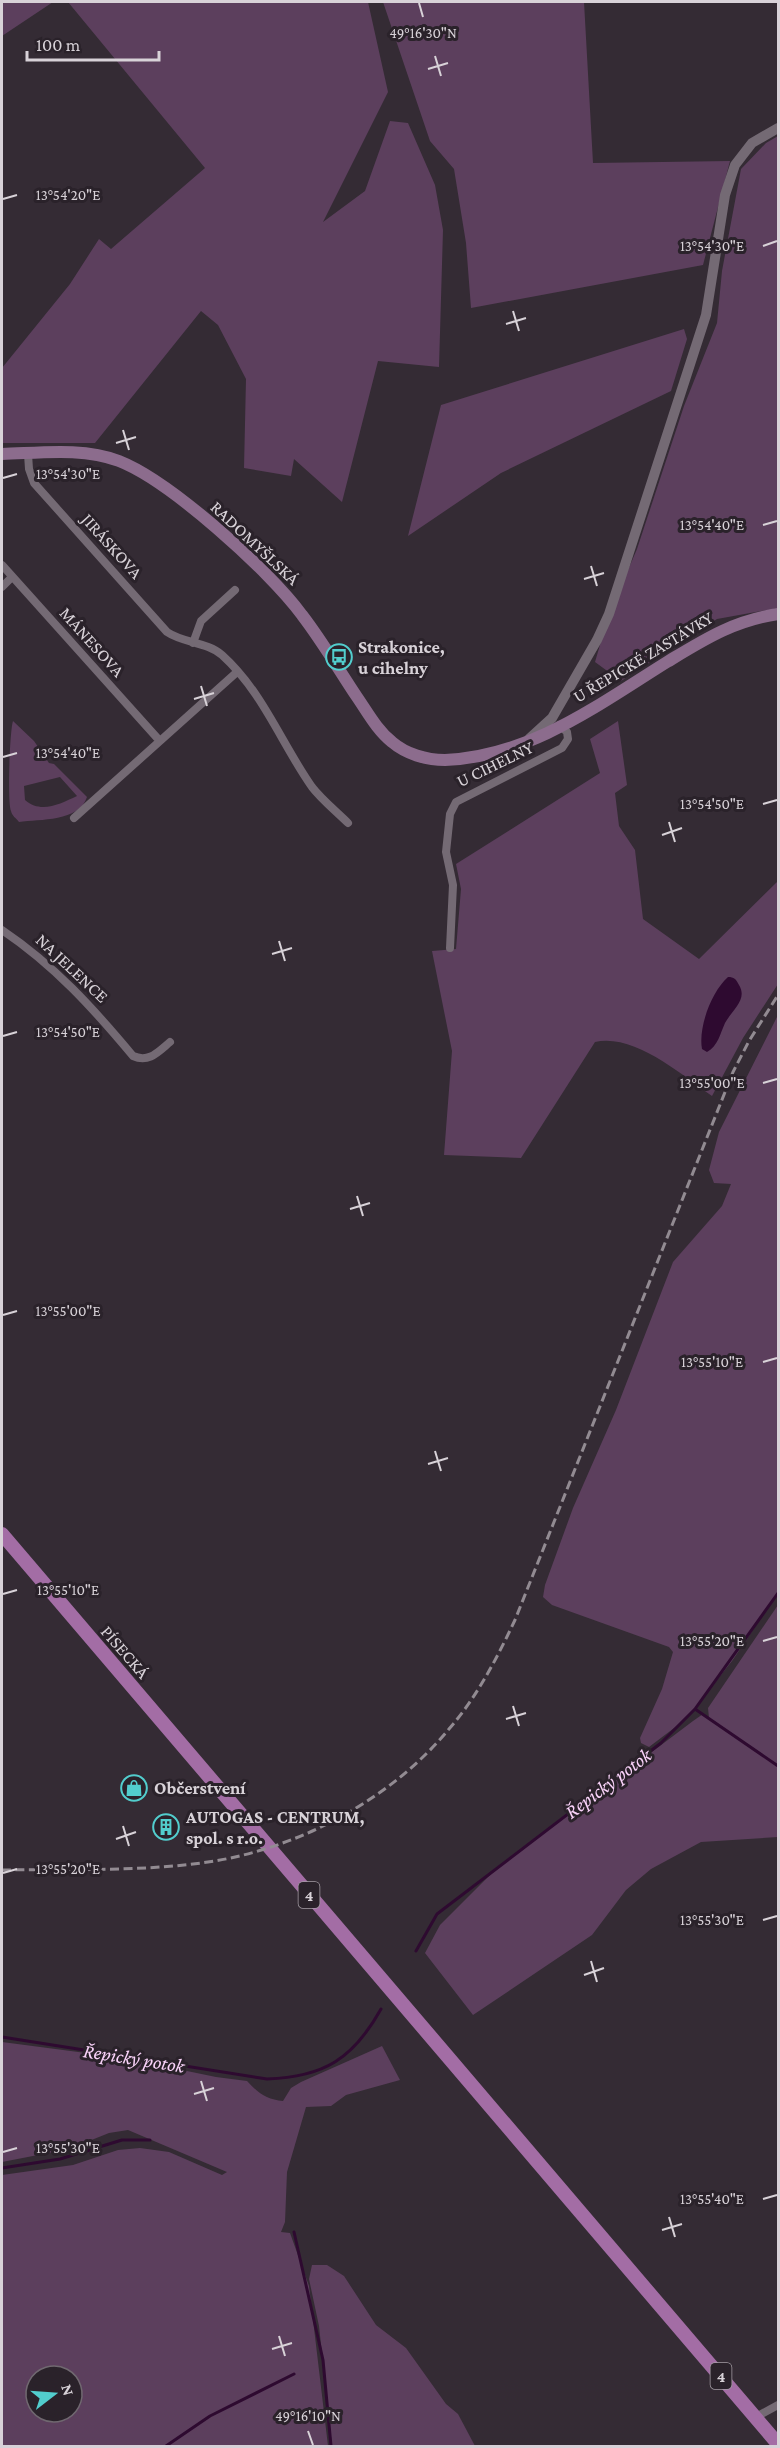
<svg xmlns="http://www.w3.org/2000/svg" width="780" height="2448" viewBox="0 0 780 2448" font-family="'Crimson Pro',serif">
<rect width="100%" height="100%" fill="#342b34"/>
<path fill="#5c3f5d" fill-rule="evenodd" d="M2 2H53L2 36Z
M68 2H368L388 92 323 222 365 191 390 121 408 123 435 185 443 230 439 367 378 361 342 502 294 459 291 476 244 468 246 379 218 325 201 311 95 443H2V368L70 284 99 239 111 249 205 168Z
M383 2H584L593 163 730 161 703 265 471 308 466 243 454 169 430 141Z
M778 136V608L717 619 621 681 595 662 609 614 637 549 684 406 717 323 722 271 741 169 766 143Z
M684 329 687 339 671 391 501 473 408 536 441 405Z
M13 721 34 741 49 763 54 764 87 797C79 822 40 819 19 822 16 818 12 816 11 811 7 801 10 729 13 721ZM60 777 77 796C60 804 41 814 25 800L24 786Z
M618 721 627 785 615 793 619 826 635 850 643 919 699 959 778 881V984L743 1038 712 1096C682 1075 634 1033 595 1042L521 1158 444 1155 452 1051 432 951 456 949 461 889 456 864 600 773 590 739Z
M778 1015V1593L732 1661 686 1719 649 1747 641 1743 640 1738 662 1689 673 1652 669 1647 552 1605 543 1597 545 1585 573 1508 616 1410 673 1262 722 1206 731 1184 714 1183 709 1170 719 1132Z
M778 1605V1765L739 1738 778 1766V1837L701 1842 651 1869 626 1890 592 1935 473 2015 425 1953 440 1925 494 1871 693 1721 703 1714 709 1718 708 1708Z
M2 2042 124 2058 216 2077 247 2081C258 2093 267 2100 283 2101L291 2088 301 2082 382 2046 400 2080 346 2095 331 2106 306 2107 287 2172 285 2222 281 2232 290 2233 309 2286 328 2446H2V2175L73 2165 118 2150 140 2148 169 2152 222 2175 227 2172 128 2130 109 2133 69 2149 2 2162ZM36 2376H72V2412H36Z
M312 2265H327L344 2276 376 2325 406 2348 446 2404 458 2414 475 2446H332L319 2326 309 2279Z"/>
<path fill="#2e0a30" d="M728 977C734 977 736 979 739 985 748 1000 732 1010 725 1023 720 1034 718 1046 707 1052L702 1049C698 1027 712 991 728 977Z"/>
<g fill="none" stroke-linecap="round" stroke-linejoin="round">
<path stroke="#2e0a30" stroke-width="3" d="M695 1709 778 1766
M416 1951 437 1914 661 1743 695 1709 778 1593
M2 2037 267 2079C324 2077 353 2059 381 2009
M2 2168 60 2159 122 2140H150
M294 2232 323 2360 331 2446
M166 2446 210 2416 294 2374"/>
<path stroke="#746a74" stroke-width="8" d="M28 454 29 469 34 483 167 632C183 643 207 642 222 655 263 692 281 743 312 787 322 800 337 812 348 823
M2 565 159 740
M2 587 12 577
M193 643 201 621 235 590
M74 818 237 672
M2 930C54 965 93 1008 133 1056 149 1063 158 1052 170 1042
M450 948 453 885 446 852 450 814 456 802 562 748 568 739 567 732 559 725
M756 2417 778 2405"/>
<path stroke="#746a74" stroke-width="10" d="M529 739 552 718 597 640 609 614 706 315 725 195 735 165 752 143 778 128"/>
<path stroke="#8c6c8d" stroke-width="12" d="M2 454C39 453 83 447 119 461 170 481 269 570 302 615 322 641 339 670 357 697 368 713 377 730 392 742 406 754 426 760 445 760 529 757 598 705 667 662 705 639 733 621 778 614"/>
<path stroke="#a36da5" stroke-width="14" d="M2 1534 778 2444"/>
<path stroke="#928b92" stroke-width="3" stroke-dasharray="9 4.5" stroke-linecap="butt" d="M2 1870C72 1869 146 1872 215 1861 303 1846 392 1798 449 1729 477 1697 497 1658 515 1620L733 1072 749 1041 778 995"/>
</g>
<path fill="none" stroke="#d8d2d8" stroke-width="2" d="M419 3 423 17M435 56 441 76M428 69 448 63M3 199 17 195M763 246 777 241M513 311 519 331M506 324 526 318M123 430 129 450M116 443 136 437M3 478 17 474M763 525 777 521M591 566 597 586M584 579 604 573M201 686 207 706M194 699 214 693M3 757 17 753M763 804 777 800M669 822 675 842M662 835 682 828M279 941 285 961M272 954 292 948M3 1036 17 1032M763 1083 777 1079M357 1196 363 1216M350 1209 370 1203M3 1315 17 1311M763 1362 777 1358M435 1451 441 1471M428 1464 448 1458M3 1594 17 1590M763 1641 777 1637M513 1706 519 1726M506 1719 526 1713M123 1826 129 1846M116 1839 136 1832M3 1873 17 1869M763 1920 777 1916M591 1961 597 1982M584 1975 604 1968M201 2081 207 2101M194 2094 214 2088M3 2152 17 2148M763 2199 777 2195M669 2217 675 2237M662 2230 682 2224M279 2336 285 2356M272 2349 292 2343M308 2431 313 2445"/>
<defs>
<g id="bus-ring" transform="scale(1.35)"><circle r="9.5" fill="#2a222a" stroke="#52cdcd" stroke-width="1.5"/><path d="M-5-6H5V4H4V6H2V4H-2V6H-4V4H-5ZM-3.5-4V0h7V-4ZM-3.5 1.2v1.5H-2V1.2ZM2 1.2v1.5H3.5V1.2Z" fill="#52cdcd"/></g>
<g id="shop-ring" transform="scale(1.35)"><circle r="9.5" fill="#2a222a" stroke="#52cdcd" stroke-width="1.5"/><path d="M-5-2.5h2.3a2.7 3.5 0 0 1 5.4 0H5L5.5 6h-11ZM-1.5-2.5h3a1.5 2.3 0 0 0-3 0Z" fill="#52cdcd"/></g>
<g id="building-ring" transform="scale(1.35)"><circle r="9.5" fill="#2a222a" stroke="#52cdcd" stroke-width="1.5"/><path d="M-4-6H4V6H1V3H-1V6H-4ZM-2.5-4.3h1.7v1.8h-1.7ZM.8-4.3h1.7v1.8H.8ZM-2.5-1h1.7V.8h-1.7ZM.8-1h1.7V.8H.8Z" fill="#52cdcd"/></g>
</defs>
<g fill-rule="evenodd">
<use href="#bus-ring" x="339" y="657"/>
<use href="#shop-ring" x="134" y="1788"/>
<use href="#building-ring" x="166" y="1827"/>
</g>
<g text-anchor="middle" stroke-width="6" stroke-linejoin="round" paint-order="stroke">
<g fill="#2a222a" stroke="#a49da4" stroke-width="1.5">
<rect x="298.5" y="1882" width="21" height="26" rx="4.5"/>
<rect x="710.5" y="2363" width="21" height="26" rx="4.5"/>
</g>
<g font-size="16" font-weight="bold" fill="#d8d2d8">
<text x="309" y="1901">4</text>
<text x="721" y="2382">4</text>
</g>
<g font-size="18" fill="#d8d2d8" stroke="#2a222a">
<text transform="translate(255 543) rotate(43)" y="6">RADOMYŠLSKÁ</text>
<text transform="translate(112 546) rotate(48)" y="6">JIRÁSKOVA</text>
<text transform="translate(92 642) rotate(48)" y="6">MÁNESOVA</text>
<text transform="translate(643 657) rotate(-31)" y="6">U ŘEPICKÉ ZASTÁVKY</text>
<text transform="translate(495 764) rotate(-26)" y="6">U CIHELNY</text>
<text transform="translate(72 968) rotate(43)" y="6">NA JELENCE</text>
<text transform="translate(125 1652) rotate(49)" y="6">PÍSECKÁ</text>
</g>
<g font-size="18" font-weight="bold" fill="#d8d2d8" stroke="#2a222a" text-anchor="start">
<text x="358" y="653">Strakonice,<tspan x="358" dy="21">u cihelny</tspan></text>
<text x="154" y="1794">Občerstvení</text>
<text x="186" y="1823">AUTOGAS - CENTRUM,<tspan x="186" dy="21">spol. s r.o.</tspan></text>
</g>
<g font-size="20" font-style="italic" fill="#fad3fa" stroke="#2a222a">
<text transform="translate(608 1783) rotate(-37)" y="7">Řepický potok</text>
<text transform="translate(134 2058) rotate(9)" y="7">Řepický potok</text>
</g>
</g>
<g font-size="15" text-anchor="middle" fill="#d8d2d8" stroke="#2a222a" stroke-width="6" stroke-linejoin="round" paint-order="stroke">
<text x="423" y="38">49°16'30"N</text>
<text x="68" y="200">13°54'20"E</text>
<text x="712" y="251">13°54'30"E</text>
<text x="68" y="479">13°54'30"E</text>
<text x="712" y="530">13°54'40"E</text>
<text x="68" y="758">13°54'40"E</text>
<text x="712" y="809">13°54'50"E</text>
<text x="68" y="1037">13°54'50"E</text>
<text x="712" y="1088">13°55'00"E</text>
<text x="68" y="1316">13°55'00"E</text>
<text x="712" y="1367">13°55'10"E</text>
<text x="68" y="1595">13°55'10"E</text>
<text x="712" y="1646">13°55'20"E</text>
<text x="68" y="1874">13°55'20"E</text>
<text x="712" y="1925">13°55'30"E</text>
<text x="68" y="2153">13°55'30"E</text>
<text x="712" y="2204">13°55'40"E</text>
<text x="308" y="2421">49°16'10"N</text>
</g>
<rect width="780" height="2448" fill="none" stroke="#d8d2d8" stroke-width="6"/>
<g transform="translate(54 2394) rotate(73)"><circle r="28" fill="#2a222a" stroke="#706870" stroke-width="1.5"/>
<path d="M0-4.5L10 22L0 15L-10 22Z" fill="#52cdcd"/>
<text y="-9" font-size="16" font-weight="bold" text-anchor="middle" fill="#d8d2d8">N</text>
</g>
<path d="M27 51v9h132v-9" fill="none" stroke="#d8d2d8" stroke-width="3"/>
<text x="36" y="51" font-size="18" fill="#d8d2d8" stroke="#2a222a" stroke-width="4.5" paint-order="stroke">100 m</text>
</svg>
